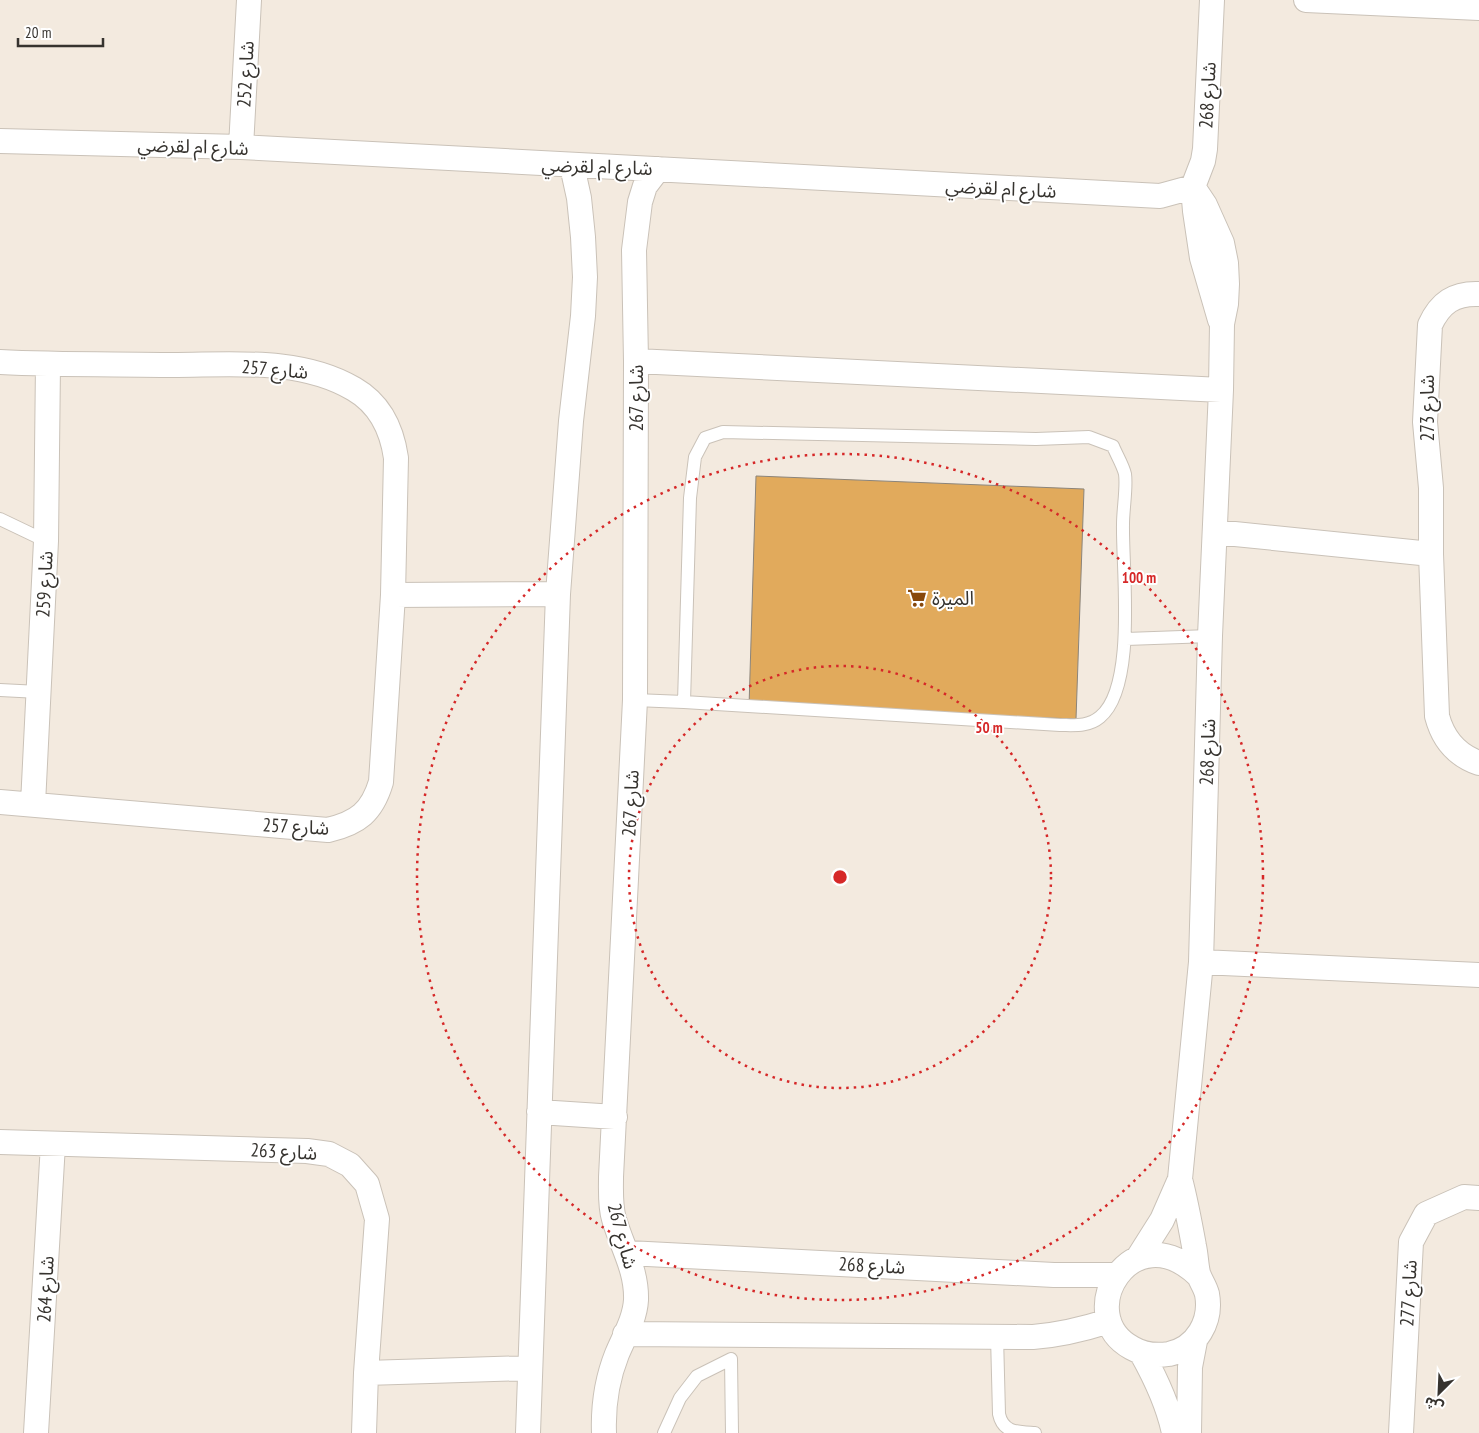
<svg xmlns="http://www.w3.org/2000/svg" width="1479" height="1433" viewBox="0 0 1479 1433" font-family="'PT Sans Narrow','Noto Sans Arabic',sans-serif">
<rect width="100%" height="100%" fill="#f3eadf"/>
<path fill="#e1aa5c" stroke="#8b847a" d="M756 476 1084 489 1076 719 749 707Z"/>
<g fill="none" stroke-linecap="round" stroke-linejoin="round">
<g stroke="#cac2b8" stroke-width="14">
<path id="service" d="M0 519 46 541
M1126 639 1210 636
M0 690 39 692
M635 700 684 702 690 498 695 457 705 438 723 432 1036 439 1089 437 1113 446C1116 454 1123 465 1125 474 1127 487 1123 509 1123 524 1122 569 1137 687 1100 717 1088 727 1074 725 1060 725L684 702
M997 1336 999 1414C1003 1433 1018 1432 1035 1433
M664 1433 680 1398 697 1376 731 1359 732 1433"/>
</g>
<g stroke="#cac2b8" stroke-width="26">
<path id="minor" d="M1212 0 1205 149 1203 161 1193 187 1195 211 1202 258 1220 320
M1306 0 1479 8
M0 141 241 147 1160 196 1193 187
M241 147 249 0
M1479 294C1454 293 1440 303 1430 325L1425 422 1431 488V554L1437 716C1443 739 1456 755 1479 763
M636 361 1221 390
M0 362C57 365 114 364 172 365 232 365 300 357 354 389 380 404 392 430 396 458L393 595 381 782C372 812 358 823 328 830L0 802
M1215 532 1431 554
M393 595 558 594
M33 804 46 541 48 364
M1201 962 1479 975
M539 1112 615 1117
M0 1142 307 1151 329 1154 350 1165 367 1184 377 1219 366 1373 364 1433
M1180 1179C1186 1202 1190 1224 1194 1246 1196 1255 1196 1264 1198 1273 1200 1280 1205 1286 1207 1294 1212 1321 1197 1348 1169 1354 1156 1356 1144 1355 1132 1348 1071 1315 1132 1212 1198 1275
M628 1253 1054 1275H1116
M1138 1258 1162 1220 1180 1179 1201 962 1210 636 1221 390 1222 324 1226 304 1227 284 1226 263 1222 243 1205 205 1193 187
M625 1334 1033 1337C1060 1335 1084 1329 1109 1321
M1142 1354C1156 1379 1168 1404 1174 1433
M366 1373 530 1368
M36 1433 53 1144
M528 1433 558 594 571 421 583 316 585 277 583 237 579 198 572 166
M604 1433C603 1406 607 1379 617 1354 624 1337 635 1319 636 1300 637 1270 622 1247 614 1219 610 1206 611 1191 611 1177L635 700 636 361 634 250 640 202 645 186 658 169
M1189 1433 1190 1367 1195 1341
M1401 1433 1411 1242 1426 1214 1464 1197 1479 1198"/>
</g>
<use href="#service" stroke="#fff" stroke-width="12"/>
<use href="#minor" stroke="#fff" stroke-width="24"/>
</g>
<g fill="none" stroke="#d62828" stroke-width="2.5" stroke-dasharray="2.5 5">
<circle cx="840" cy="877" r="211"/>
<circle cx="840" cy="877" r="423"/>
</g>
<defs>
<g id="supermarket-bare" transform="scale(1.5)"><path d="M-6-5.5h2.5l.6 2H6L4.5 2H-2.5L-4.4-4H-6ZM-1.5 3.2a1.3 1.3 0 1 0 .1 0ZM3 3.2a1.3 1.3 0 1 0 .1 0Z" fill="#87480c" stroke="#fff" stroke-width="2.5" paint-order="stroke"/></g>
</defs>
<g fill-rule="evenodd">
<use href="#supermarket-bare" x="917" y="598"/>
</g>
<g text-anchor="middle" stroke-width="4" stroke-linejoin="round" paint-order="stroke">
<g font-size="19" fill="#36332f" stroke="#fff">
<text transform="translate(245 74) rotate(-87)" y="7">شارع 252</text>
<text transform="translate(1207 95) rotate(-87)" y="7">شارع 268</text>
<text transform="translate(193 146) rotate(2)" y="7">شارع ام لقرضي</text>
<text transform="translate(597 166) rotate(2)" y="7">شارع ام لقرضي</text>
<text transform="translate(1001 188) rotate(3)" y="7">شارع ام لقرضي</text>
<text transform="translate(275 369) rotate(5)" y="7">شارع 257</text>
<text transform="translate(636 398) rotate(-90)" y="7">شارع 267</text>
<text transform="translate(1427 408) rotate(-90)" y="7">شارع 273</text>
<text transform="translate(44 584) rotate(-87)" y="7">شارع 259</text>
<text transform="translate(1207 752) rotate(-88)" y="7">شارع 268</text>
<text transform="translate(630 803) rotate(-87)" y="7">شارع 267</text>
<text transform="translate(296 826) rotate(3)" y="7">شارع 257</text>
<text transform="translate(284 1151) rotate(3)" y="7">شارع 263</text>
<text transform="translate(623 1236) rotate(75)" y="7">شارع 267</text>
<text transform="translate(872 1265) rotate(3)" y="7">شارع 268</text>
<text transform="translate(45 1289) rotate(-87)" y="7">شارع 264</text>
<text transform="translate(1408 1293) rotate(-87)" y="7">شارع 277</text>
</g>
<g font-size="19" fill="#36332f" stroke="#fff" text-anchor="start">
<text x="932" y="605">الميرة</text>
</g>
</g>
<circle cx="840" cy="877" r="8" fill="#d62828" stroke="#fff" stroke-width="2.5"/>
<g font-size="15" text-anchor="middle" font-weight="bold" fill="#d62828" stroke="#fff" stroke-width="4" stroke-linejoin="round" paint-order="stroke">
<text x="1139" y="583">100 m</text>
<text x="989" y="733">50 m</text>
</g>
<g transform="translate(1439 1393) rotate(204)" stroke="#ffffff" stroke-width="4" paint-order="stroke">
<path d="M0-4L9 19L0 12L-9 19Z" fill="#36332f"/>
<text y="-8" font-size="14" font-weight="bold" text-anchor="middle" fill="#36332f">ش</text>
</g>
<path d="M18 38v8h85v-8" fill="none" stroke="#36332f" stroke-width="2.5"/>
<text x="25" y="38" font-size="15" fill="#36332f" stroke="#ffffff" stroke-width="4" paint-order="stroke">20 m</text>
</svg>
